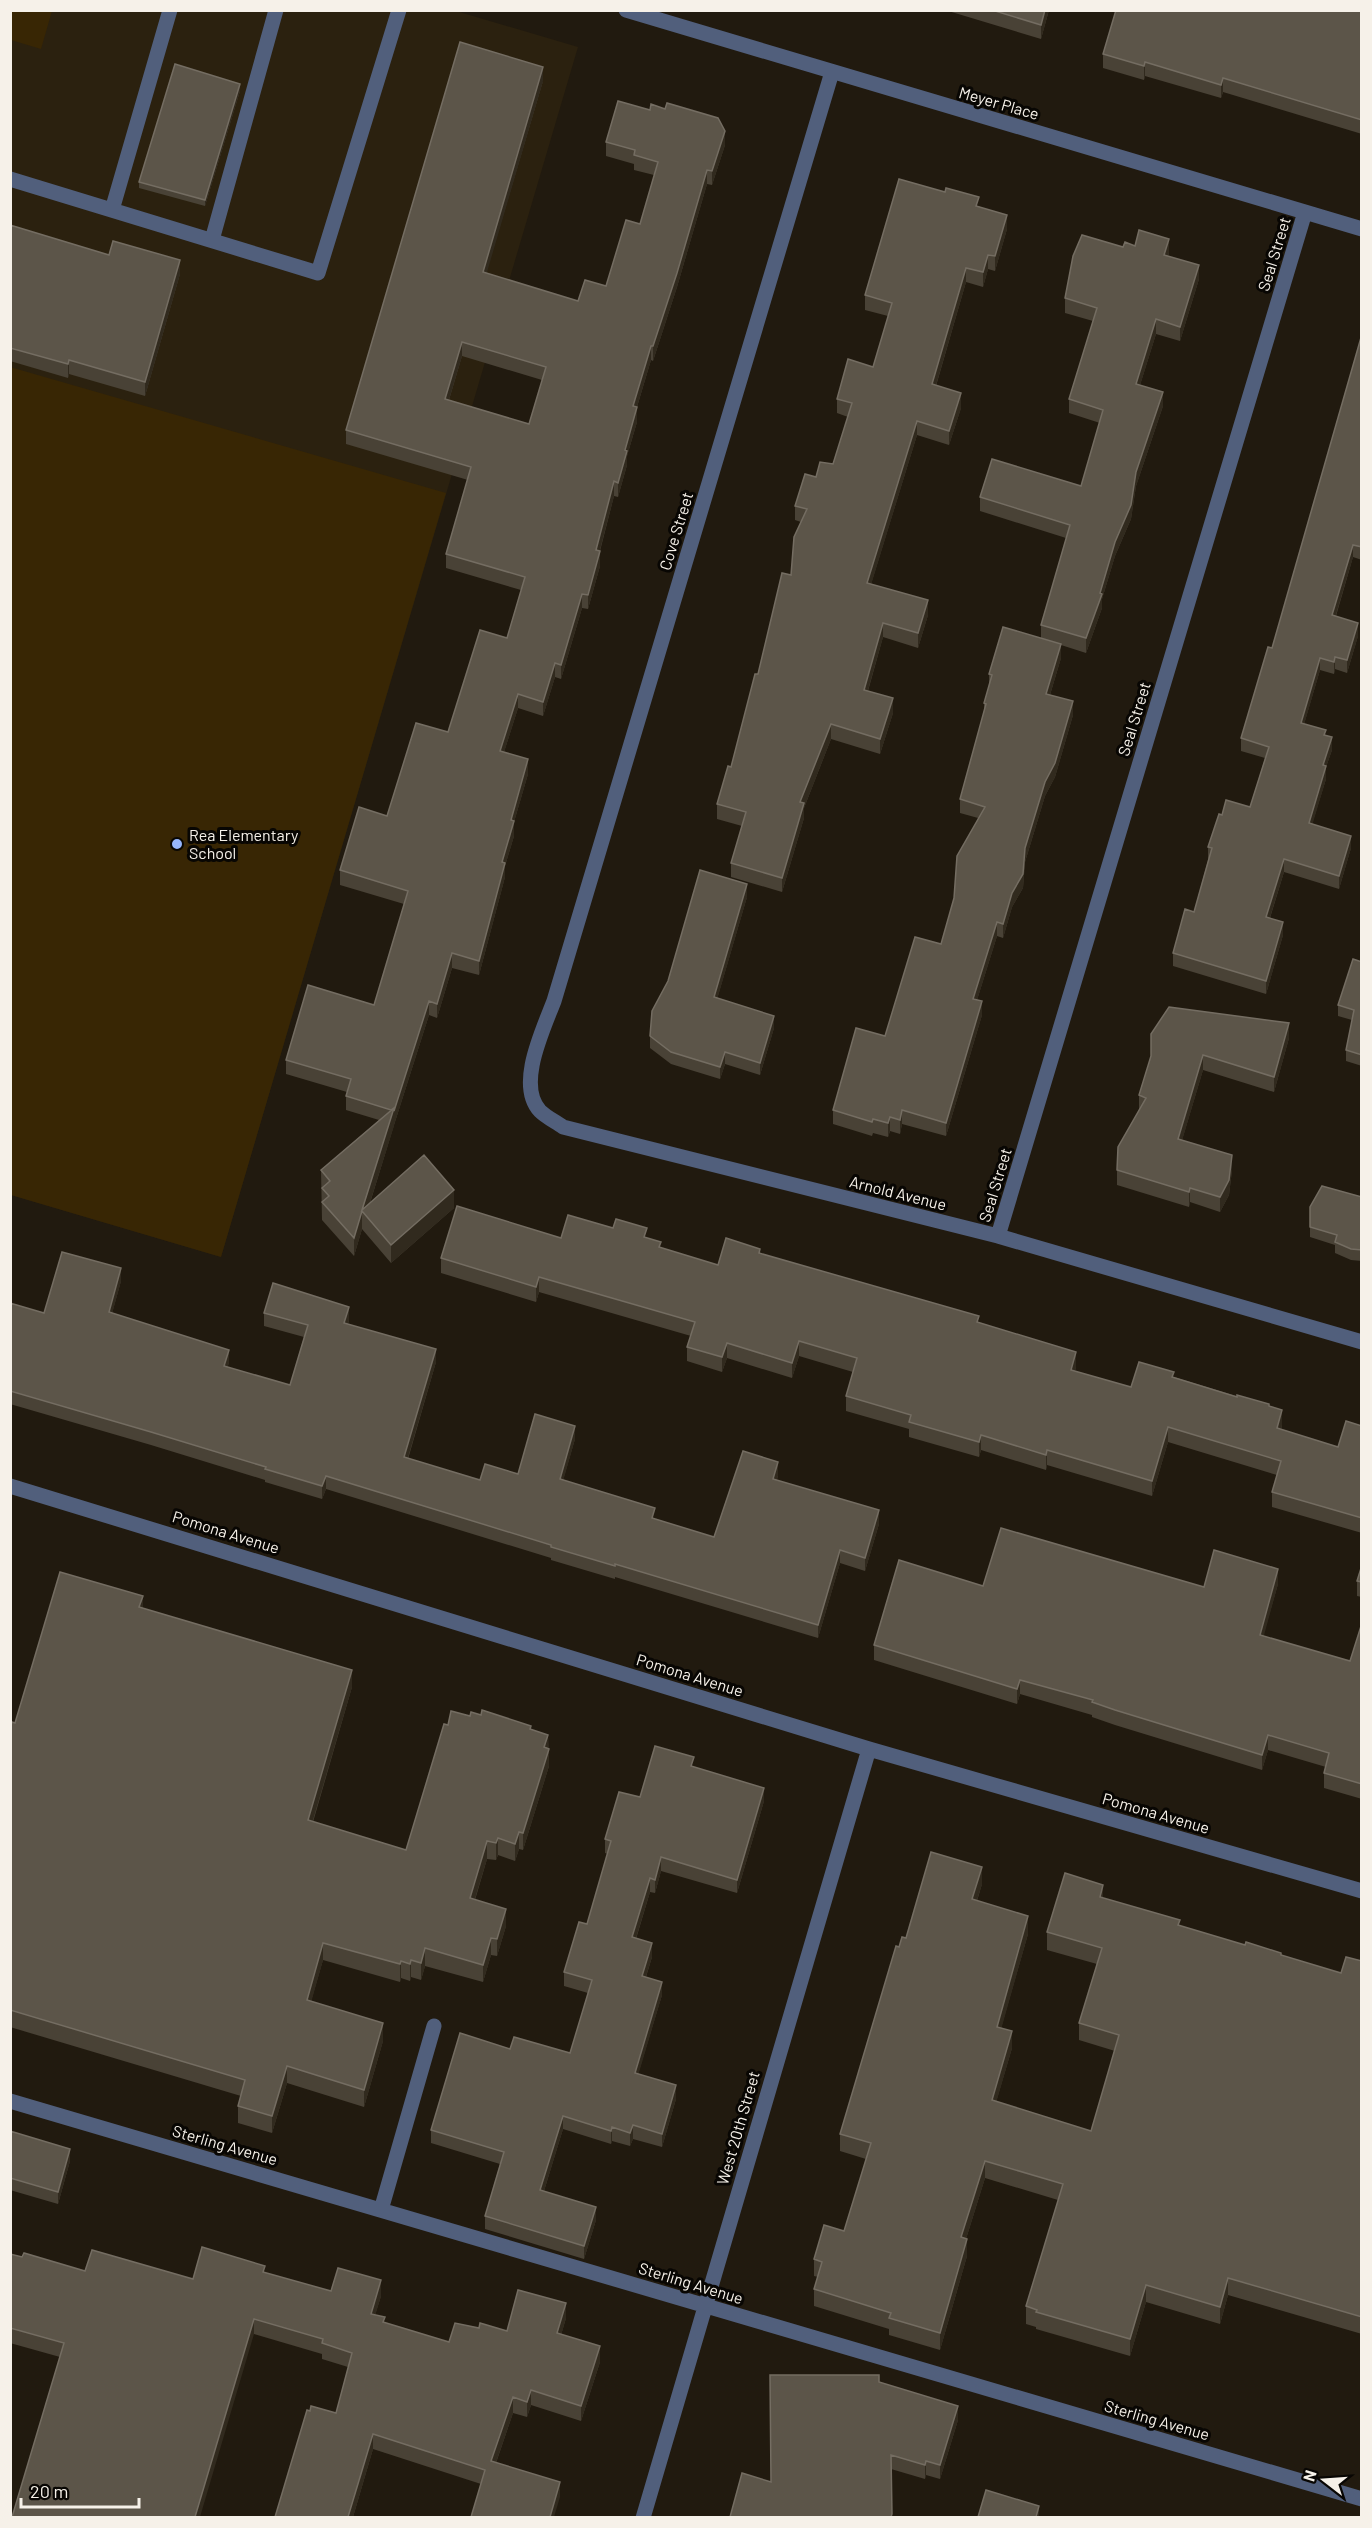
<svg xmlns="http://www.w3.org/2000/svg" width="1372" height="2528" viewBox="0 0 1372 2528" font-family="Barlow,sans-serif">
<rect width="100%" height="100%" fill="#211a0f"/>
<path fill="#2b210f" d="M10 11H456L578 47 221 1257 11 1195Z"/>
<path fill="#382604" d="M10 11H52L41 49 11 40Z
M10 367 446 493 221 1257 11 1195Z"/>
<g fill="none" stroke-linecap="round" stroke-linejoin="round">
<path stroke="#515f7c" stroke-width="15" d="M626 10 1362 229
M832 72 554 1001C543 1030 516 1085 540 1111 546 1117 556 1122 563 1127L998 1236 1362 1342
M10 179 318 273 399 10
M112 210 170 10
M212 240 276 10
M998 1236 1305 212
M10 1486 869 1749 1362 1891
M10 2101 1362 2499
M381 2210 434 2026
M643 2518 869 1749"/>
</g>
<path fill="#494236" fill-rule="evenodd" d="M945 10H1049L1041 39Z
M1362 10V134L1223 92 1221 98 1145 76 1144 80 1103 68V54Z
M543 81 486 273 578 301 606 286 640 224 654 175 634 170V164L606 156V142L725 145 712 185 707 184 677 287 653 361 651 360 637 407V422L627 456V465L618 497 614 496 600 551V566L588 609 582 608 561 679 555 677 543 716 518 708 504 752 528 774 514 822V836L505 866V877L479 975 452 968 437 1018 429 1015 394 1125 370 1203 454 1208 391 1263 362 1229 354 1256 322 1220 321 1170 379 1120 346 1110V1096L347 1092 286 1074V1060L374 1005 404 904 340 885V870L387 816 448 732 507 638 521 590 446 568V554L468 480 346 444V430ZM462 356 542 380 529 424 449 400Z
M240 91 205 206 139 188V182Z
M979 206 1007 229 995 271 988 269 983 287 966 282 936 386 961 408 949 445 917 435 871 584 928 615 918 648 883 637 868 691 893 713 880 754 831 739 804 808V818L782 892 731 877V863L742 826 717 819V804L731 767 758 674 791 575 801 522 795 520V506L816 477 833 464 848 417 837 413V399L873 367 888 316 865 310V295Z
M10 225 109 255 180 274 145 396 69 374 68 378 10 361Z
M1135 246 1169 253 1168 256 1199 279 1180 341 1156 334 1140 385 1163 406 1136 486 1131 519 1115 556 1102 599V608L1086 653 1061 645V658L1050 695 1073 715 1055 777 1045 796 1025 862 1023 888 1012 907 1003 938 997 936 977 1000 982 1015 946 1136 902 1124 900 1134 890 1131 888 1137 873 1133 872 1136 833 1124V1110L885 1036 941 944 978 818 960 813V799L984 711V703L989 686V674L1041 638V625L1066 538 980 511V497L1081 486 1100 423 1069 413V399L1093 321 1065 313V298L1123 247Z
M1362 334V560L1353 557 1336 616 1358 636 1347 673 1335 669 1334 674 1320 670 1304 724 1326 735 1332 750 1326 767V779L1312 824 1351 848 1339 889 1284 872 1270 918 1283 935 1266 994 1173 966V953L1194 912 1208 860V847L1222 815 1250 807 1265 758 1241 751V738L1272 648Z
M747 897 717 999 774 1028 760 1075 725 1064 720 1079 671 1064 650 1048V1036Z
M1362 962V1066L1346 1061V1050L1352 1020 1338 1016V1005Z
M1289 1038 1274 1092 1203 1070 1182 1140 1232 1170 1229 1195 1220 1212 1190 1202 1189 1207 1117 1185V1170L1139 1110V1095L1151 1056Z
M1362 1197V1261L1351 1260 1335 1253V1245L1310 1237V1207Z
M561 1238H647L661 1248 718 1265 760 1253 979 1323 1076 1367 1075 1371 1131 1387 1174 1377 1269 1406 1282 1425 1281 1430 1338 1447 1362 1426V1533L1272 1507V1492L1277 1475 1168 1442 1152 1496 1047 1465 1046 1470 981 1450 979 1457 909 1437V1429L846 1411V1396L853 1372 799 1356 792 1378 727 1358 722 1372 687 1361V1347L691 1336 539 1292 536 1302 441 1273V1258Z
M121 1281 112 1313 229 1363 227 1367 290 1385 304 1337 264 1326V1313L349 1320 348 1324 436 1362 408 1459 480 1480 518 1474 575 1439 563 1480 655 1519 714 1537 778 1475 777 1480 879 1524 865 1571 840 1563 818 1638 615 1577V1579L551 1560V1558L326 1489 322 1499 265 1482V1480L151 1445 10 1404V1303L44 1313Z
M1362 1565V1597L1357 1596V1581Z
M1278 1584 1263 1636 1350 1661 1362 1623V1799L1324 1788V1773L1326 1767 1268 1750 1262 1770 1115 1725 1092 1717V1715L1020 1694 1017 1704 874 1660V1645L983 1586 1204 1587Z
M143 1608 352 1687 313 1822 406 1850 448 1725 470 1716 531 1730 548 1735 549 1766 523 1850 519 1849 515 1861 498 1855 496 1860 487 1859 475 1900 506 1926 497 1956 491 1955 483 1982 425 1966 421 1980 411 1977 410 1981 401 1978 400 1982 323 1960 311 2001 383 2041 364 2107 287 2083 272 2133 238 2123V2106L241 2096 10 2027V1729L15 1723Z
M694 1767 764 1801 737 1893 661 1871 655 1893 650 1892 636 1939 652 1957 646 1977 662 1995 638 2074 676 2099 662 2147 633 2139 630 2146 612 2141 611 2144 563 2129 544 2191 596 2220 584 2259 485 2229V2216L500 2164 431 2143V2130L510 2049 570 2053 588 1993 564 1986V1972L587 1924 608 1854 605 1853V1839L640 1797Z
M982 1884 977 1901 1028 1934 1001 2028 1012 2048 996 2102 1091 2131 1115 2051 1079 2040V2023L1097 1964 1047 1950V1932L1103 1898 1180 1926 1341 1973 1362 1961V2334L1228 2295 1220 2324 1146 2302 1130 2356 1036 2329V2327L1026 2324V2306L1058 2200 985 2178 966 2239 967 2256 940 2350 889 2335V2329L814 2306V2289L818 2277 814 2276V2259L844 2231 866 2159 840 2151V2134L899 1947 906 1938Z
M10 2131 70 2161 58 2204 10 2190Z
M10 2254 85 2271 193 2279 265 2273 331 2291 381 2296 375 2315 385 2323 449 2342 479 2328 507 2331 566 2318 561 2335 600 2362 581 2421 531 2405 527 2417 513 2413 496 2463 560 2497 481 2484 373 2449 353 2517H275L336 2413 348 2367 322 2359V2354L254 2334 60 2357 10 2343Z
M879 2382 958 2420 940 2479 926 2475 925 2479 891 2469 892 2517 771 2482Z"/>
<path fill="#312a1e" d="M1045 10H1049L1041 39V25Z
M1145 62V76L1144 80V66Z
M543 67V81L483 286V272Z
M1223 78V92L1221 98V85Z
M240 84V91L205 206V200Z
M725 131V145L712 185V171Z
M707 170V184L677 287 653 361V346Z
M1007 215V229L995 271V256Z
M1169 239V253L1164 269V255Z
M988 255V269L983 287V272Z
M180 260V274L145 396V382Z
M1199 265V279L1180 341V327Z
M966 268V282L932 399V384Z
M1156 319V334L1136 398V384Z
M462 342V356L445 413V399Z
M651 346V360L633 420V406Z
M69 360V374L68 378V364Z
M1163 392V406L1136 486 1131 519 1115 556 1102 599V608L1086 653V638L1136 472Z
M961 393V408L949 445V431Z
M637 407V422L627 456V465L618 497V483L625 450Z
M917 421V435L867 598V583Z
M614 481V496L596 565V550Z
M1353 545V557L1332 628V615Z
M600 551V566L588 609V595Z
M582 594V608L561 679V665Z
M928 600V615L918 648V633Z
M883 623V637L864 704V690Z
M1358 623V636L1347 673V660Z
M1061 644V658L1046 708V694Z
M1335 657V669L1334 674V662Z
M1320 658V670L1301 735V723Z
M555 663V677L543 716V702Z
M518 694V708L500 765V751Z
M893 698V713L880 754V739Z
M1073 701V715L1055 777 1045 796 1025 862 1023 888 1012 907 1003 938V924L1025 848 1045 782Z
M831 724V739L804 808V818L782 892V878L800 802Z
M1332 737V750L1326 767V779L1309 836V823L1323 765Z
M528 759V774L514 822V836L505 866V877L479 975V961L511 820Z
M1351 836V848L1339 889V876Z
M1284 859V872L1266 930V917Z
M747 884V897L714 1010V997Z
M997 922V936L973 1013V999Z
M1283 922V935L1266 994V981Z
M452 953V968L437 1018V1004Z
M429 1001V1015L394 1125V1111Z
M982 1001V1015L946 1136V1123Z
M774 1016V1028L760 1075V1063Z
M1289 1023V1038L1274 1092V1077Z
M725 1052V1064L720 1079V1067Z
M1203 1055V1070L1178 1154V1139Z
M394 1108V1126L366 1215 362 1211Z
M902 1110V1124L900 1134V1120Z
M890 1117V1131L888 1137V1123Z
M1232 1155V1170L1229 1195 1220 1212V1197Z
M1190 1188V1202L1189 1207V1192Z
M454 1190V1208L391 1263V1245Z
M362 1211V1229L354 1256V1238Z
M121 1268V1281L109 1325V1312Z
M539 1277V1292L536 1302V1287Z
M349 1307V1320L344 1336V1323Z
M799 1341V1356L792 1378V1363Z
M727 1343V1358L722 1372V1357Z
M436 1349V1362L404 1471V1457Z
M229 1350V1363L224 1379V1366Z
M1076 1352V1367L1071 1385V1370Z
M1282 1410V1425L1277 1443V1428Z
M575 1426V1439L560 1492V1479Z
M1168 1427V1442L1152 1496V1481Z
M981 1435V1450L979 1457V1442Z
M1047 1450V1465L1046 1470V1455Z
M778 1462V1475L773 1493V1479Z
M326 1476V1489L322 1499V1486Z
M879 1510V1524L865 1571V1558Z
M840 1550V1563L818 1638V1625Z
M1278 1569V1584L1260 1650V1635Z
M143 1596V1613L139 1607Z
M352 1670V1687L308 1837V1820Z
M1020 1680V1694L1017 1704V1689Z
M548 1735 549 1766 523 1850V1833Z
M1268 1735V1750L1262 1770V1755Z
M764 1788V1801L737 1893V1880Z
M519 1832V1849L515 1861V1844Z
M498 1838V1855L496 1860V1843Z
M487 1841V1859L470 1915V1898Z
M661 1857V1871L655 1893V1880Z
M982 1867V1884L972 1916V1899Z
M650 1878V1892L632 1951V1937Z
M1103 1885V1902L1100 1897Z
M506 1909V1926L497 1956V1939Z
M1028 1916V1934L997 2044V2027Z
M491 1938V1955L483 1982V1965Z
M323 1943V1960L307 2017V2000Z
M652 1943V1957L642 1989V1976Z
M425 1948V1966L421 1980V1963Z
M411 1960V1977L410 1981V1964Z
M401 1961V1978L400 1982V1964Z
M662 1982V1995L635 2086V2073Z
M383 2023V2041L364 2107V2090Z
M1012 2031V2048L992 2117V2100Z
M287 2066V2083L272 2133V2116Z
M676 2085V2099L662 2147V2134Z
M563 2116V2129L540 2204V2190Z
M633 2125V2139L630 2146V2133Z
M612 2127V2141L611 2144V2131Z
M70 2149V2161L58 2204V2192Z
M985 2161V2178L961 2255V2237Z
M596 2207V2220L584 2259V2246Z
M967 2239V2256L940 2350V2333Z
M1228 2278V2295L1220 2324V2307Z
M381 2280V2296L371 2329V2314Z
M1146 2285V2302L1130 2356V2339Z
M566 2303V2318L557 2349V2333Z
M254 2319V2334L200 2517H195Z
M600 2346V2362L581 2421V2406Z
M531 2390V2405L527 2417V2402Z
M513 2397V2413L491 2477V2461Z
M958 2406V2420L940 2479V2465Z
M373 2434V2449L353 2517H348Z
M926 2461V2475L925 2479V2465Z
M560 2482V2497L554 2517H550Z
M1039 2506V2517H1036Z"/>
<path fill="#5c5549" stroke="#746d62" stroke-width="1.5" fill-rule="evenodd" d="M992 10H1045L1041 25Z
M1116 10H1362V120L1223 78 1221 85 1145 62 1144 66 1103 54Z
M460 42 543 67 483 272 578 301 585 280 606 286 626 220 640 224 658 162 634 155 635 150 606 142 618 101 650 110 651 104 665 109 667 103 718 118 725 131 712 171 707 170 677 273 653 346H651L633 406 637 407 625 450 627 451 618 483 614 481 596 550 600 551 588 595 582 594 561 665 555 663 543 702 518 694 500 751 528 759 511 820 514 821 502 862 505 863 479 961 452 953 437 1004 429 1001 394 1111V1108L391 1110 346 1096 351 1079 286 1060 308 985 374 1005 408 891 340 870 359 807 387 816 416 723 448 732 480 630 507 638 525 577 446 554 471 467 346 430ZM462 342 546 367 529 424 445 399Z
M175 64 240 84 205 200 139 182Z
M899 179 945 192 946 188 979 197 976 206 1007 215 995 256 988 255 983 272 966 268 932 384 961 393 949 431 917 421 867 583 928 600 918 633 883 623 864 690 893 698 880 739 831 724 800 802 804 803 782 878 731 863 746 812 717 804 728 766 731 767 755 674H758L782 573 791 575 794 537 807 509 795 506 805 474 816 477 820 462 833 464 852 403 837 399 848 359 873 367 892 303 865 295Z
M10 225 109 255 113 241 180 260 145 382 69 360 68 364 10 348Z
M1139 230 1169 239 1164 255 1199 265 1180 327 1156 319 1136 384 1163 392 1136 472 1131 505 1115 542 1100 593 1102 594 1086 638 1041 625 1070 525 980 497 992 459 1081 486 1103 410 1069 399 1097 308 1065 298 1073 256 1082 235 1123 247 1125 242 1135 246Z
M1362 334V547L1353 545 1332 615 1358 623 1347 660 1335 657 1334 662 1320 658 1301 723 1326 730 1324 735 1332 737 1323 765 1326 766 1309 823 1351 836 1339 876 1284 859 1266 917 1283 922 1266 981 1173 953 1185 909 1194 912 1212 848 1208 847 1219 814 1222 815 1226 800 1250 807 1269 747 1241 738 1268 647 1272 648Z
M1003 627 1061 644 1046 694 1073 701 1055 763 1045 782 1025 848 1023 874 1012 893 1003 924 997 922 973 999 982 1001 946 1123 902 1110 900 1120 890 1117 888 1123 873 1119 872 1122 833 1110 856 1028 885 1036 915 937 941 944 954 898 957 856 985 807 960 799 986 704 984 703 992 675 989 674Z
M700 870 747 884 714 997 774 1016 760 1063 725 1052 720 1067 671 1052 650 1036 652 1011 668 981Z
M1353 959 1362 962V1055L1346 1050 1354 1010 1338 1005Z
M1169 1007 1289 1023 1274 1077 1203 1055 1178 1139 1232 1155 1229 1180 1220 1197 1190 1188 1189 1192 1117 1170 1118 1147 1146 1098 1139 1095 1151 1056V1034Z
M394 1108 362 1210 424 1155 454 1190 391 1245 362 1211 354 1238 322 1202 329 1196 322 1188 330 1181 321 1170Z
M1322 1186 1362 1197V1250L1351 1249 1335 1242 1337 1235 1310 1227V1207Z
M457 1206 561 1238 568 1215 613 1228 616 1219 647 1228 644 1237 661 1242 659 1247 718 1265 726 1238 760 1249 759 1253 979 1316 977 1322 1076 1352 1071 1370 1131 1387 1139 1362 1174 1372 1172 1377 1237 1397V1395L1269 1404V1406L1282 1410 1277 1428 1338 1447 1346 1421 1362 1426V1518L1272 1492 1281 1461 1168 1427 1152 1481 1047 1450 1046 1455 981 1435 979 1442 909 1422 911 1415 846 1396 857 1358 799 1341 792 1363 727 1343 722 1357 687 1347 695 1322 539 1277 536 1287 441 1258Z
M62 1252 121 1268 109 1312 229 1350 224 1366 290 1385 308 1325 264 1313 273 1283 349 1307 344 1323 436 1349 404 1457 480 1480 485 1464 518 1474 535 1414 575 1426 560 1479 655 1508 652 1518 714 1537 743 1451 778 1462 773 1479 879 1510 865 1558 840 1550 818 1625 615 1564V1566L551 1547V1545L326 1476 322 1486 265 1469 266 1467 151 1432 10 1391V1303L44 1313Z
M1001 1528 1204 1587 1214 1550 1278 1569 1260 1635 1350 1661 1362 1623V1784L1324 1773 1329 1753 1268 1735 1262 1755 1115 1710 1092 1702 1093 1700 1020 1680 1017 1689 874 1645 899 1560 983 1586Z
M1362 1565V1582L1357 1581Z
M60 1572 143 1596 139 1607 352 1670 308 1820 406 1850 444 1724 448 1725 451 1711 470 1716 471 1712 481 1715 482 1710 531 1726 530 1729 548 1735 544 1747 549 1749 523 1833 519 1832 515 1844 498 1838 496 1843 487 1841 470 1898 506 1909 497 1939 491 1938 483 1965 425 1948 421 1963 411 1960 410 1964 401 1961 400 1964 323 1943 307 2000 383 2023 364 2090 287 2066 272 2116 238 2106 245 2080 10 2010V1729L12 1722 15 1723Z
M655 1746 694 1757 691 1766 764 1788 737 1880 661 1857 655 1880 650 1878 632 1937 652 1943 642 1976 662 1982 635 2073 676 2085 662 2134 633 2125 630 2133 612 2127 611 2131 563 2116 540 2190 596 2207 584 2246 485 2216 504 2152 431 2130 460 2033 510 2049 514 2037 570 2053 592 1980 564 1972 579 1922 587 1924 611 1841 605 1839 619 1792 640 1797Z
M931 1852 982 1867 972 1899 1028 1916 997 2027 1012 2031 992 2100 1091 2131 1119 2035 1079 2023 1102 1948 1047 1932 1065 1873 1103 1885 1100 1897 1180 1920 1178 1925 1245 1945 1246 1942 1281 1953V1955L1341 1973 1346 1957 1362 1961V2317L1228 2278 1220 2307 1146 2285 1130 2339 1036 2312 1037 2310 1026 2306 1063 2184 985 2161 961 2237 967 2239 940 2333 889 2318 891 2313 814 2289 822 2262 814 2259 824 2225 844 2231 871 2143 840 2134 896 1946 899 1947 902 1937 906 1938Z
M10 2131 70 2149 58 2192 10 2178Z
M202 2247 265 2266 263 2272 331 2291 338 2268 381 2280 371 2314 385 2317 383 2322 449 2342 455 2323 479 2328 480 2323 507 2331 518 2290 566 2303 557 2333 600 2346 581 2406 531 2390 527 2402 513 2397 491 2461 560 2482 550 2517H471L485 2470 373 2434 348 2517H275L307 2410 310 2411 311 2406 336 2413 352 2353 322 2343 323 2339 254 2319 195 2517H12L64 2343 10 2328V2254L22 2257 24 2253 85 2271 92 2250 193 2279Z
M770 2375H879V2382L958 2406 940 2465 926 2461 925 2465 891 2455 892 2514 891 2517H730L742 2473 771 2482Z
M986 2490 1039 2506 1036 2517H978Z"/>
<circle fill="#96b6fd" stroke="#080603" stroke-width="2" cx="177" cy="844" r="6"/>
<g text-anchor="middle" stroke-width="6" stroke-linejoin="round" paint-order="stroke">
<g font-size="16" fill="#f6f1e9" stroke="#080603">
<text transform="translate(999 103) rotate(16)" y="6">Meyer Place</text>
<text transform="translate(1274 254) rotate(-73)" y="6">Seal Street</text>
<text transform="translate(676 531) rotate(-73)" y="6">Cove Street</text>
<text transform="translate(1134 719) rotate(-73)" y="6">Seal Street</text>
<text transform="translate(995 1185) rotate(-73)" y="6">Seal Street</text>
<text transform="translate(898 1193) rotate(14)" y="6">Arnold Avenue</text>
<text transform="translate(226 1532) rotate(17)" y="6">Pomona Avenue</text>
<text transform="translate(690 1675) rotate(17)" y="6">Pomona Avenue</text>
<text transform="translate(1156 1813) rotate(16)" y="6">Pomona Avenue</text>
<text transform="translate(738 2128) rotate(-74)" y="6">West 20th Street</text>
<text transform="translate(225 2145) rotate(16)" y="6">Sterling Avenue</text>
<text transform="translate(691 2283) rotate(17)" y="6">Sterling Avenue</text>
<text transform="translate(1157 2420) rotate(16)" y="6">Sterling Avenue</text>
</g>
<g font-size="16" fill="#f6f1e9" stroke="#080603" text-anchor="start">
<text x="189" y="841">Rea Elementary<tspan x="189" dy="18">School</tspan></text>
</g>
</g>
<rect width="1372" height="2528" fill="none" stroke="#f6f1e9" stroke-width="24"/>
<g transform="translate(1324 2480) rotate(287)" stroke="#080603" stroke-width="4.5" paint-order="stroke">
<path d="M0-4.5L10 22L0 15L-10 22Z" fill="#f6f1e9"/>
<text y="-9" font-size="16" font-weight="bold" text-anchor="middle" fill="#f6f1e9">N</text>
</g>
<path d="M21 2498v9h118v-9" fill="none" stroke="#f6f1e9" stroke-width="3"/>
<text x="30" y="2498" font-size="18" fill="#f6f1e9" stroke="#080603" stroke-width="4.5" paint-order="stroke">20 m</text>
</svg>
